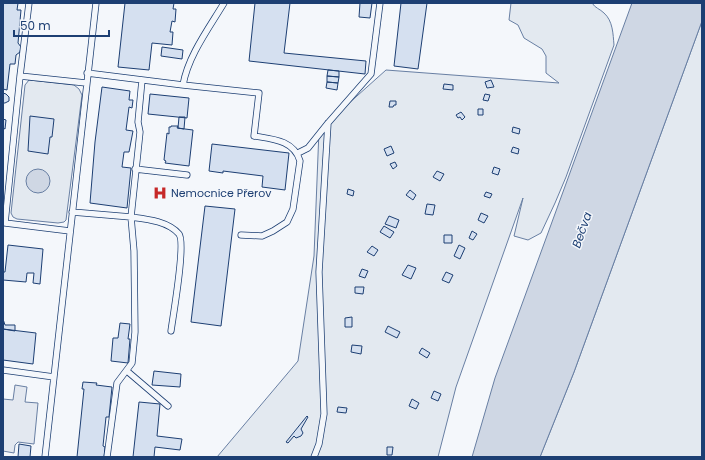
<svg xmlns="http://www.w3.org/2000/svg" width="705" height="460" viewBox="0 0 705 460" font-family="Poppins,sans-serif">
<rect width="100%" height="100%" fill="#f4f7fb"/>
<path fill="#e3e9f0" stroke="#687fa3" d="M511 3H592C595 8 600 9 604 13 613 21 613 34 614 45L566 177 555 203 541 233 528 240 514 236 523 198 456 387 438 457H217L298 361 314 256 319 130 386 70 559 83 546 73V56L542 49 524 38 518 25 509 20Z
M702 21V457H540L574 372Z
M29 80 74 85 79 89 82 95 66 220 64 222 58 223 17 219 13 217 11 213 25 85Z"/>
<path fill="#e3e8f0" stroke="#687fa3" d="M15 385 27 387 25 402 38 403 34 444 18 442 15 445 14 453 3 451V399L13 400Z"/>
<path fill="#cfd7e4" stroke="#687fa3" d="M632 3H702V21L574 372 540 457H472L495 378Z
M26 181a12 12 0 1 1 24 0a12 12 0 1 1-24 0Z"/>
<path fill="#d5e0f0" stroke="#1d3f73" d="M3 3H18L17 10H21L18 43 21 47 20 52 16 55 15 64H10L7 90 3 89Z
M125 3H174L173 9H176L175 22 172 21 170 32H173L172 45 152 43 149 70 118 67Z
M255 3H290L284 53 366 61 365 74 249 61Z
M360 3H372L370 18 359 17Z
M401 3H427L418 69 394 66Z
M162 47 183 50 182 59 161 56Z
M328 70 339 71V77L327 76Z
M327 76 339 77 338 83 327 82Z
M491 80 494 87 487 88 485 82Z
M327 82 338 83 337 90 326 88Z
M444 84 453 85V90L443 89Z
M102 87 130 91 129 100H133L132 108 129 107 126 130 133 131 129 152H124L122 167 131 168 127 208 90 203 95 142Z
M3 93 6 94 9 97V101L5 103H3Z
M150 94 189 98 187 118 148 114Z
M485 94 490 95 488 101 483 100Z
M390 101H396V105H394L393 107H389Z
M478 109H483V115H478Z
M461 112 465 117 462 120 460 117 458 118 456 115Z
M30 116 54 119 52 137H50L48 154 28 151Z
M179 117H185L184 129 178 128Z
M3 119 6 120 5 129 3 128Z
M171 126H178L177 128 193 130 189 166 165 163 166 161 164 160 167 133 169 134V127H171Z
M513 127 520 129 519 134 512 132Z
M212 144 289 153 285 190 262 187 263 176 223 171V173L209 171Z
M391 146 394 153 387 156 384 149Z
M513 147 519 149 518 154 511 152Z
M395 162 397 166 393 169 390 164Z
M494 167 500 169 498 175 492 173Z
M437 171 444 174 440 181 433 177Z
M348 189 354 191 353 196 347 194Z
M410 190 416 195 413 200 406 195Z
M486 192 492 194 490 198 484 196Z
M427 204 435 205 433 215 425 214Z
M205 206 235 209 221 326 191 322Z
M481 213 488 216 484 223 478 220Z
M389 216 399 220 396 228 385 224Z
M384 226 394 232 390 238 380 232Z
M472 231 477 234 473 240 469 238Z
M444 235H452V243H444Z
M8 245 43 249 40 284 33 283 34 273H27L26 282 3 280V272H5Z
M459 245 465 248 460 259 454 256Z
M372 246 378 250 374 256 367 252Z
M408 265 416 268 411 279 402 275Z
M362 269 368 271 365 278 359 276Z
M446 272 453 275 449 283 442 280Z
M355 287H364L363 294 355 293Z
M352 317V327H345V318Z
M3 319 5 325H15V331L3 329Z
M120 323 130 324 128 339H130L128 363 111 361 113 338H118Z
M388 326 400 332 397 338 385 332Z
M3 329 36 333 33 364 3 360Z
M352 345 362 346 361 354 351 352Z
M422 348 430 353 427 358 419 353Z
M154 371 181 374 180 387 152 385Z
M83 382 97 383 96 385 112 387 109 417H106L103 446 105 447 104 457H77L84 389H82Z
M434 391 441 394 438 401 431 398Z
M412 399 419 403 416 409 409 406Z
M139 402 160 404 157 436 182 439 180 450 155 447 154 457H133Z
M338 407 347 408 346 413 337 412Z
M307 416 308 417 301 429 303 433 301 436 296 438 294 436 288 443 286 442Z
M19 444 31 446 30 457H18Z
M387 447H393L392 455H387Z"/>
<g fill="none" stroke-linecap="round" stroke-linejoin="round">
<g stroke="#1d3f73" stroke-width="7">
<path id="service" d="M87 73 183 85 259 93 254 136C272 139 294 140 300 161L293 209 287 222 273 231 262 236 241 235
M20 76 29 3
M183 85C188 56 209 28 224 3
M298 153 308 148 328 123 371 74 380 3
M135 169 187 175
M72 212 131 217 140 132 138 122 142 80
M70 231 5 223 20 76 86 83
M3 370 54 377
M127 371 168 406
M45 457 96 3
M107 457 117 383 132 363 135 332 134 251 131 217C146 219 168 221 179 234 186 243 173 316 171 331
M314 457 319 444 324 414 319 272 328 123"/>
</g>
<use href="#service" stroke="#f4f7fb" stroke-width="5.5"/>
</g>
<defs>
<g id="hospital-bare" transform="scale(1.08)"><path d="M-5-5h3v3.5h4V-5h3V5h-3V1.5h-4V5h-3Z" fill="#c62828" stroke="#f4f7fb" stroke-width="2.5" paint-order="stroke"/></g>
</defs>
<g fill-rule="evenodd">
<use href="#hospital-bare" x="160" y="193"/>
</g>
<g text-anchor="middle" stroke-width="3" stroke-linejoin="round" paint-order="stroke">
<g font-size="11" fill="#1d3f73" stroke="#f4f7fb" text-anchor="start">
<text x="171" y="197">Nemocnice Přerov</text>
</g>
<g font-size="12" font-style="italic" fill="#1d3f73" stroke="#f4f7fb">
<text transform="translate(582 230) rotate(-71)" y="4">Bečva</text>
</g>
</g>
<rect width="705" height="460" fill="none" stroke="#1d3f73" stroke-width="8"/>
<path d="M14 30v6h95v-6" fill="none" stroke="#1d3f73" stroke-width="2"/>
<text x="20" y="30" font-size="12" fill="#1d3f73" stroke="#f4f7fb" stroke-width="3" paint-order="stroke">50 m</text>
</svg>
